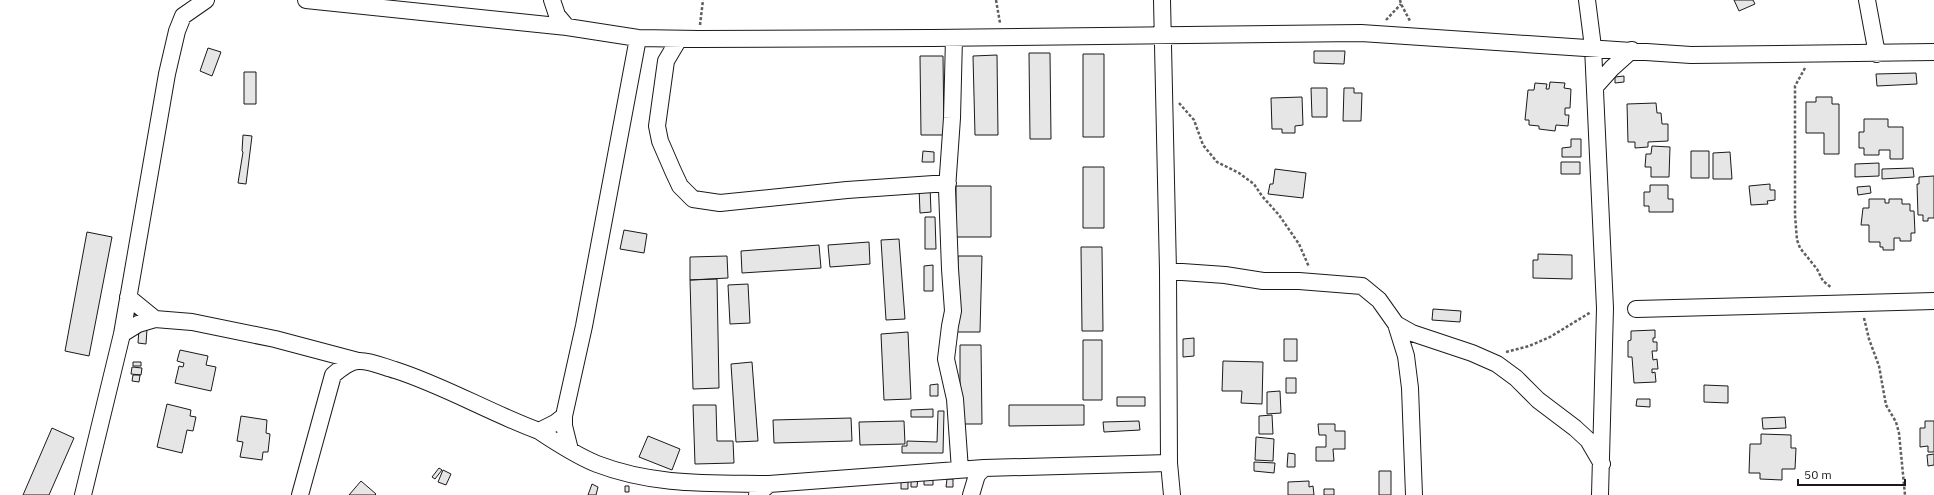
<svg xmlns="http://www.w3.org/2000/svg" width="1934" height="495" viewBox="0 0 1934 495" font-family="'IBM Plex Sans',sans-serif">
<rect width="100%" height="100%" fill="#fff"/>
<path fill="#e6e6e6" stroke="#1a1a1a" d="M1734 0H1753L1755 4 1739 11Z
M208 48 221 52 212 76 200 71Z
M1314 51H1345L1344 64 1314 63Z
M1029 53H1050L1051 139H1030Z
M1083 54H1104V137H1083Z
M997 55 998 135H975L973 56Z
M920 56H943L944 135H921Z
M244 72H256V104H244Z
M1916 73 1917 84 1877 86 1876 74Z
M1624 76V82L1615 83V77Z
M1550 82 1565 83 1564 88 1571 89 1570 108H1565V115H1569L1568 126 1556 125 1555 131 1539 129V126L1529 125V120H1525L1528 90H1534L1535 83 1547 84 1546 89H1549Z
M1311 88H1327V117H1312Z
M1344 88H1354V93H1362L1361 121H1343Z
M1302 97 1303 125 1295 126V133H1282V129H1272L1271 98Z
M1816 97H1832V104H1839V154H1824V133H1806V102H1816Z
M1656 103 1657 113H1661L1662 124H1668V141L1648 142V147L1635 148V142H1628L1627 104Z
M1864 119H1888V127H1903V159H1890V150H1879V155H1864V148H1859V132H1864Z
M243 135 252 136 246 184 238 183 243 152 242 151Z
M1571 139H1581V157H1562V148L1571 147Z
M1652 146 1670 147 1669 177H1651V167H1645L1646 154H1651Z
M923 151 934 152V162H922Z
M1691 151H1709V178H1691Z
M1730 152 1732 179H1713V153Z
M1561 162H1580V174H1561Z
M1879 163V176L1855 177V164Z
M1083 167H1104V228H1083Z
M1913 168 1914 177 1882 179V169Z
M1275 169 1306 173 1303 198 1268 194 1270 184H1273Z
M1934 176V218H1928V221H1923V215H1918L1917 184H1919V177Z
M1770 184V190H1775V200L1767 201 1768 204 1751 205 1749 186Z
M1650 185H1668V199H1673V212H1649V206H1644V192H1650Z
M956 186H991V237H956Z
M1870 186 1871 193 1858 195 1857 187Z
M919 187H930L931 212 920 213Z
M1869 199H1885V203H1889V199H1902V204H1910V211H1914L1915 233H1911V241H1900V238H1894V250H1883V247H1880V242H1869V225H1861L1863 208H1869Z
M925 217H935L936 249H925Z
M624 230 647 234 644 253 620 249Z
M87 232 112 237 89 356 65 351Z
M899 239 905 319 886 320 881 240Z
M869 242 870 264 830 267 828 245Z
M819 245 821 268 742 273 741 251Z
M1081 247H1102L1103 331H1082Z
M1538 254 1572 255V279L1533 278V260H1538Z
M727 256 728 278 690 280V257Z
M958 256H982L980 332H956Z
M933 265V291H924V266Z
M717 279 719 388 693 389 690 280Z
M748 284 750 323 730 324 728 285Z
M1433 309 1461 311 1460 322 1432 320Z
M139 329H147L146 344 138 343Z
M1655 330V338H1653V342H1657V351H1652L1653 360 1657 359 1658 369H1652V373L1655 372 1656 382 1634 383 1632 357H1628V341L1631 340V331Z
M908 332 911 399 884 400 881 334Z
M1194 338V356L1183 357V339Z
M1284 339H1297V361H1284Z
M1083 340H1102V400H1083Z
M960 345H981L982 424H960Z
M180 350 208 356 206 365 216 367 211 391 175 383 179 366 183 367 184 363 177 361Z
M1223 361 1263 362 1262 404 1241 403 1242 391H1222Z
M133 362H141V366H133Z
M752 362 758 441 736 442 731 364Z
M132 367 142 368 141 375 131 374Z
M133 375H140L139 382 132 381Z
M1286 378H1296V393H1286Z
M938 384V396H930V385Z
M1704 385 1728 386V403L1704 402Z
M1280 391 1281 413 1267 414V392Z
M1117 397H1145V406H1117Z
M1637 399H1650V407L1636 406Z
M167 404 191 410 190 416 196 417 193 431 187 430 182 453 157 447Z
M693 405H716L717 441H733L734 463 695 464Z
M1009 405H1084V425L1009 426Z
M933 409V417H911V410Z
M938 411H944L943 453H902V446H907V441L937 442Z
M1272 415 1273 434H1259V416Z
M241 416 267 420 266 433 270 434 268 452H263L262 460 240 457 243 442 237 441Z
M1785 417 1786 428 1763 429 1762 418Z
M851 418 852 441 774 443 773 420Z
M904 421 905 444 860 445 859 422Z
M1139 421 1140 430 1104 432 1103 422Z
M1925 421H1934V452H1928V446L1920 447V428H1925Z
M1318 424H1335V431H1345V449H1333L1334 461H1316V447H1326V435H1319Z
M52 428 74 438 49 495H23Z
M1761 434 1791 435V448H1796L1795 469H1782V480L1760 479V473H1749L1750 444H1761Z
M648 436 680 449 672 470 639 457Z
M1256 437 1274 439 1273 461 1255 460Z
M1288 453 1295 454V467H1287Z
M1934 454V465L1928 466 1927 455Z
M1254 462 1275 463 1274 473 1254 471Z
M439 468 442 470 435 479 432 477Z
M443 470 451 474 446 485 438 482Z
M1379 471H1391V495H1379Z
M924 474H933V485H924Z
M911 477H918L917 487H911Z
M901 478H908V489H901Z
M947 479H953V487H946Z
M361 481 376 494 375 495H349Z
M1309 481V487L1313 486 1314 495H1288V482Z
M592 484 598 487 596 495H588Z
M625 486H629V492H625Z
M1324 489H1334V495H1324Z"/>
<g fill="none" stroke-linecap="round" stroke-linejoin="round">
<g stroke="#1a1a1a" stroke-width="18">
<path id="minor" d="M306 0 567 27 638 38 699 39 932 38 1361 33 1691 55 1934 52
M552 0 557 15 567 27
M1162 0 1168 271 1169 463 1172 495
M1587 0 1593 47 1605 308 1600 495
M1867 0 1877 54
M954 38 952 118 947 189 950 269 953 311 950 326 946 359 955 399 960 470
M679 39 666 61 657 126 660 141 673 171 680 186 693 199 720 203 847 190 948 183
M1595 87 1612 68 1632 50
M1168 271 1225 275 1263 281H1299L1362 286 1379 300 1396 324 1412 333 1472 353 1497 364 1516 378 1538 400 1575 428 1588 440 1602 464
M128 297 155 319
M1636 309 1934 301
M1396 324 1406 356 1410 388 1414 495
M122 334 138 324 155 319 192 322 275 339 358 361
M564 416V426L570 450
M539 431C557 443 577 456 597 464 654 486 710 483 769 484
M83 495 122 334 167 74 177 31 183 16 206 0
M300 495 333 375C340 369 351 360 360 361 371 361 384 367 395 370 445 386 490 413 539 431L555 423 564 416 584 326 638 38
M757 495 769 484 984 468
M971 495 977 475 984 468 1169 463"/>
</g>
<path stroke="#5f5f5f" stroke-width="2.5" stroke-dasharray="3 2" stroke-linecap="butt" d="M996 0 1000 23
M1400 0 1401 4 1410 21
M1386 20 1401 4
M700 25 703 0
M1805 68 1795 86V215L1797 240 1800 248 1817 269 1823 281 1832 288
M1179 103 1194 120 1203 145 1217 162 1239 173 1254 184 1262 196 1279 215 1299 244 1309 267
M1864 318 1869 339 1879 366 1886 405 1896 422 1899 433 1905 495
M1506 352 1529 346 1550 337 1591 312"/>
<use href="#minor" stroke="#fff" stroke-width="16"/>
</g>
<path d="M1798 479v6h107v-6" fill="none" stroke="#1a1a1a" stroke-width="2"/>
<text x="1804" y="479" font-size="12" fill="#1a1a1a" stroke="#ffffff" stroke-width="3" paint-order="stroke">50 m</text>
</svg>
